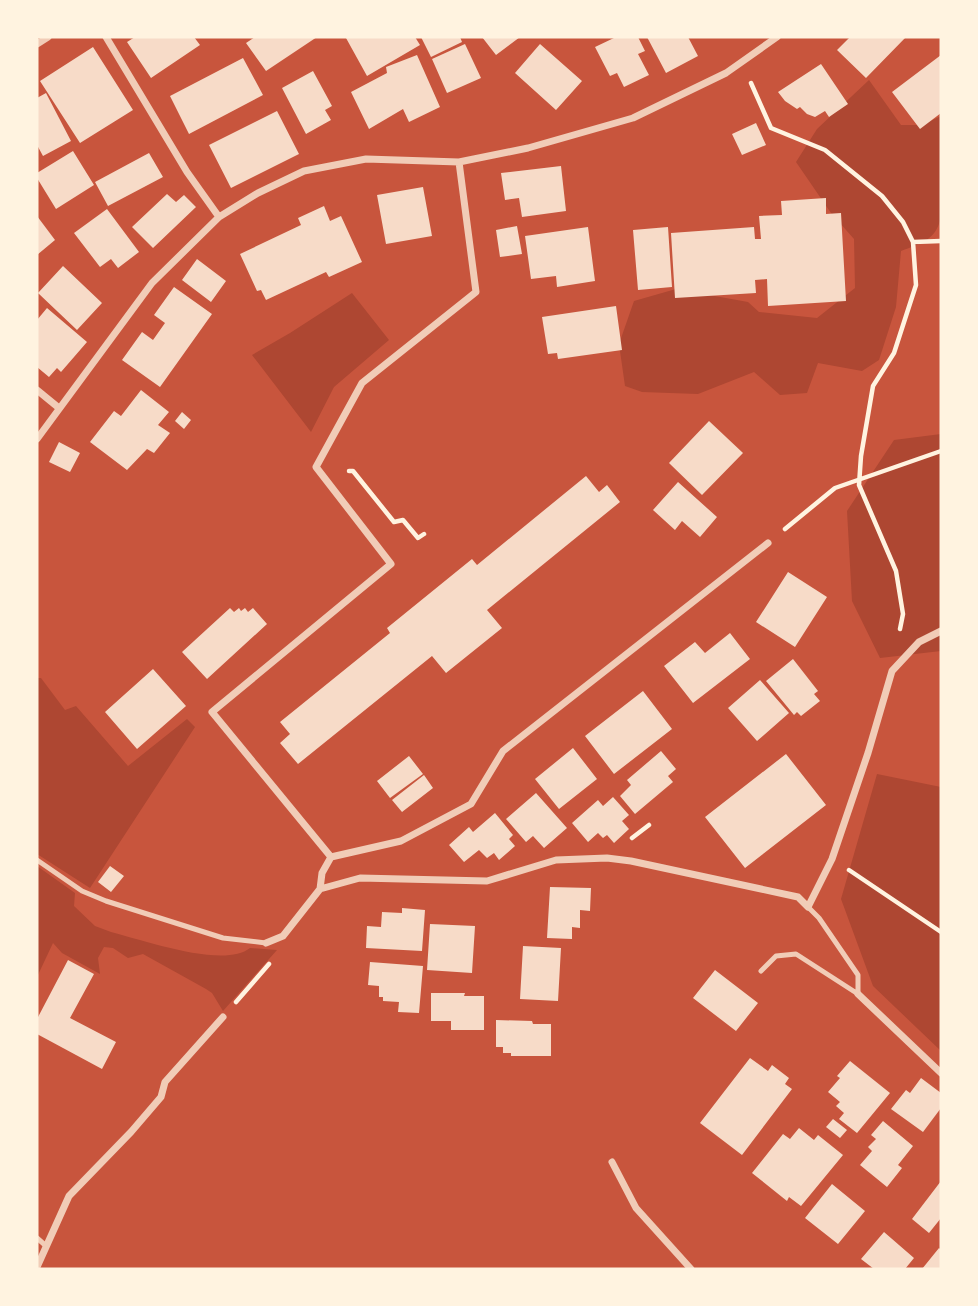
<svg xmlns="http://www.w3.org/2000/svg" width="978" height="1306" viewBox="0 0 978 1306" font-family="'Nunito Sans',sans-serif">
<rect width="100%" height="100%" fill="#c8553d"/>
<path fill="#ae4732" d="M869 80 901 125H922L941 116V217C936 240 922 243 901 251L896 307 879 360 862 371 818 363 807 393 780 395 754 372 698 394 642 392 625 386 619 344 634 301 676 289 748 302 759 312 817 318 855 288 854 239 831 213 796 162 817 129Z
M352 293 389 340 334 387 311 432 252 355 290 333Z
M941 434V651L880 658 852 601 847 511 894 440Z
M37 678H41L65 710 76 706 128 766 187 719 195 727 90 888 37 854Z
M877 774 941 787V1051L873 986 841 899Z
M37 866 75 893 74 906 95 926 111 932C143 940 224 969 250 948L277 950 223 1011 212 993 206 989 143 954 128 958 113 948 104 947 98 958 100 974 62 953 53 943 37 977Z"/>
<path fill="#f7dbc8" d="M135 37H194L200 45 151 78 127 42Z
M255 37H317L266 71 246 43Z
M348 37H415L420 45 367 76 346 38Z
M421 37H460L462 42 431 57Z
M482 37H520L496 55Z
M616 37H638L645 51 638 54 649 75 624 87 617 73 610 76 595 47Z
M647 37H688L698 56 666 73Z
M850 37H906L866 78 837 50Z
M465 44 481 78 447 93 432 59Z
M540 44 582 81 556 110 515 73Z
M93 47 133 110 80 143 40 81Z
M417 55 440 107 409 122 403 109 369 129 351 92 387 73 386 67Z
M941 55V113L920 129 892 92Z
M243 58 263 95 189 134 170 96Z
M821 64 848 104 829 117 825 111 815 117 807 114 800 107 797 109 785 101 778 92Z
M313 71 332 106 325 110 331 120 306 134 282 88Z
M46 93 71 141 43 156 37 145V98Z
M277 111 299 154 231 188 209 145Z
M756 123 766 145 742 155 732 134Z
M73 151 94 185 56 209 37 178V173Z
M149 153 163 177 108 206 95 182Z
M561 166 566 211 522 217 519 198 505 200 501 173Z
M423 187 432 236 386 244 377 195Z
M167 194 176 202 184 195 196 207 153 248 132 227Z
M826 198V214L841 213 846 301 768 306 767 279 755 280 756 293 675 298 671 233 754 227 755 239H761L759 216 782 215 781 201Z
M324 206 330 221 341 216 362 262 329 277 326 272 266 300 261 290 257 291 240 254 301 225 298 218Z
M107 209 139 252 118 268 111 259 100 267 74 233Z
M37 216 55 240 37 255Z
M517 226 522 254 500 257 496 230Z
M588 227 595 281 557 287 556 276 531 279 525 236Z
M668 227 672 287 638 290 633 230Z
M197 259 226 281 211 302 182 280Z
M63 266 102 303 77 330 38 293Z
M174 287 212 314 160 387 122 360 142 332 153 340 165 323 154 315Z
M616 306 622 350 558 359 557 353 548 354 542 317Z
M47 308 87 342 61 372 57 368 49 377 37 367V320Z
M141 390 169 412 158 425 170 433 154 453 147 449 127 470 90 442 114 411 121 416Z
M182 412 191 420 184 429 175 421Z
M709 421 743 453 702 495 669 463Z
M59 442 80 453 70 472 49 462Z
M586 476 599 492 607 485 620 502 487 610 502 628 446 673 432 656 298 764 280 743 290 734 280 722 390 633 387 628 472 559 477 565Z
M678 482 717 517 700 537 682 521 675 530 653 510Z
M788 572 827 597 795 647 756 622Z
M230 608 234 612 239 608 241 611 245 608 248 612 253 608 267 624 207 679 182 652Z
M730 633 750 659 693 703 664 666 695 642 705 653Z
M793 659 818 691 814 694 820 701 801 716 797 712 794 715 766 681Z
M153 669 186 706 137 749 105 712Z
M760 680 789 713 757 741 728 708Z
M643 691 672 729 614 774 585 736Z
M573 748 597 779 559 809 535 779Z
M661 751 676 769 668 776 673 782 635 814 620 796 631 785 627 780Z
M786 754 826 805 745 868 705 817Z
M409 756 423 774 390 798 377 781Z
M424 775 433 788 402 812 392 800Z
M536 793 567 828 544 848 533 836 526 842 506 819Z
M613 797 629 815 622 821 629 829 614 843 607 835 603 838 598 833 588 842 572 823 598 800 603 806Z
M495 813 513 835 509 839 515 846 499 860 494 853 487 858 479 850 464 862 449 845 469 827 473 832Z
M110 866 124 876 111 892 98 882Z
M550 887 591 888 590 911 580 910V928L572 927V939L547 938Z
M402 908 425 910 422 951 366 948 367 926 381 927 382 912 402 913Z
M430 924 475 926 472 973 427 970Z
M523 946 561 948 558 1001 520 999Z
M68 960 94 974 70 1018 116 1042 102 1069 37 1034V1019Z
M370 962 423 966 419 1013 398 1012 399 1002 383 1001V997H379V986L368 985Z
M715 970 758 1003 736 1031 693 998Z
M431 993H465L464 996H484V1030H451V1021H431Z
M496 1020 532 1021 533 1024H551V1056H511V1053H503V1047H496Z
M750 1058 768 1071 772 1065 789 1078 785 1084 792 1089 742 1155 700 1123Z
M850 1061 890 1093 857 1133 839 1119 844 1113 836 1106 840 1102 828 1092 840 1078 837 1076Z
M921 1078 941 1093V1108L923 1132 891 1109 906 1090 910 1093Z
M833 1119 847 1130 840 1138 826 1127Z
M883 1121 913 1146 898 1165 902 1168 887 1187 860 1165 872 1151 868 1147 876 1139 871 1135Z
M799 1128 814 1140 818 1135 843 1155 801 1206 789 1197 787 1201 752 1173 783 1134 790 1139Z
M941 1181V1218L929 1233 912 1219Z
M832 1184 865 1211 838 1244 805 1218Z
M884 1232 914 1258 905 1269H874L861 1259Z
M939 1248 941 1250V1269H922Z"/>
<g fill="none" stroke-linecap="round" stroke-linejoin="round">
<path stroke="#fff3e0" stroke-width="4.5" d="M751 83 771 128 825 150 882 196 903 222 913 242 916 285 894 353 873 386 861 456 859 485 896 571 903 614 900 629
M913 242 941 241
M349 471H353L394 522 403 520 418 538 424 534
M785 529 835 488 941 451
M632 838 649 825
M849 870 941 932
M236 1002 269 964"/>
<path stroke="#f1ccb7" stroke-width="5" d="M37 860 82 891 106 901 223 938 266 943
M808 907 819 918 858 975V994
M761 971 776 956 796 954 858 994
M37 1238 45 1245"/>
<path stroke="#f1ccb7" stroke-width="7" d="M106 37 187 172 219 217
M37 44 48 37
M459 162 476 292 362 383 316 467 391 564 212 712 331 857 401 841 471 804 503 751 768 543
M37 390 59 408
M37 439 152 283 219 217 258 193 304 171 366 159 459 162 528 148 633 118 726 73 777 37
M320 889 322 873 331 857
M266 943 283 936 320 889 360 878 487 881 556 860 607 858 631 861 798 897 808 907 832 859 868 753 892 671 919 642 941 631
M858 994 941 1073
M612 1162 636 1208 691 1269
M37 1267 69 1196 131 1132 161 1097 165 1082 223 1017"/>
</g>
<rect width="978" height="1306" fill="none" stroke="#fff3e0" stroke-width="77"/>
</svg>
